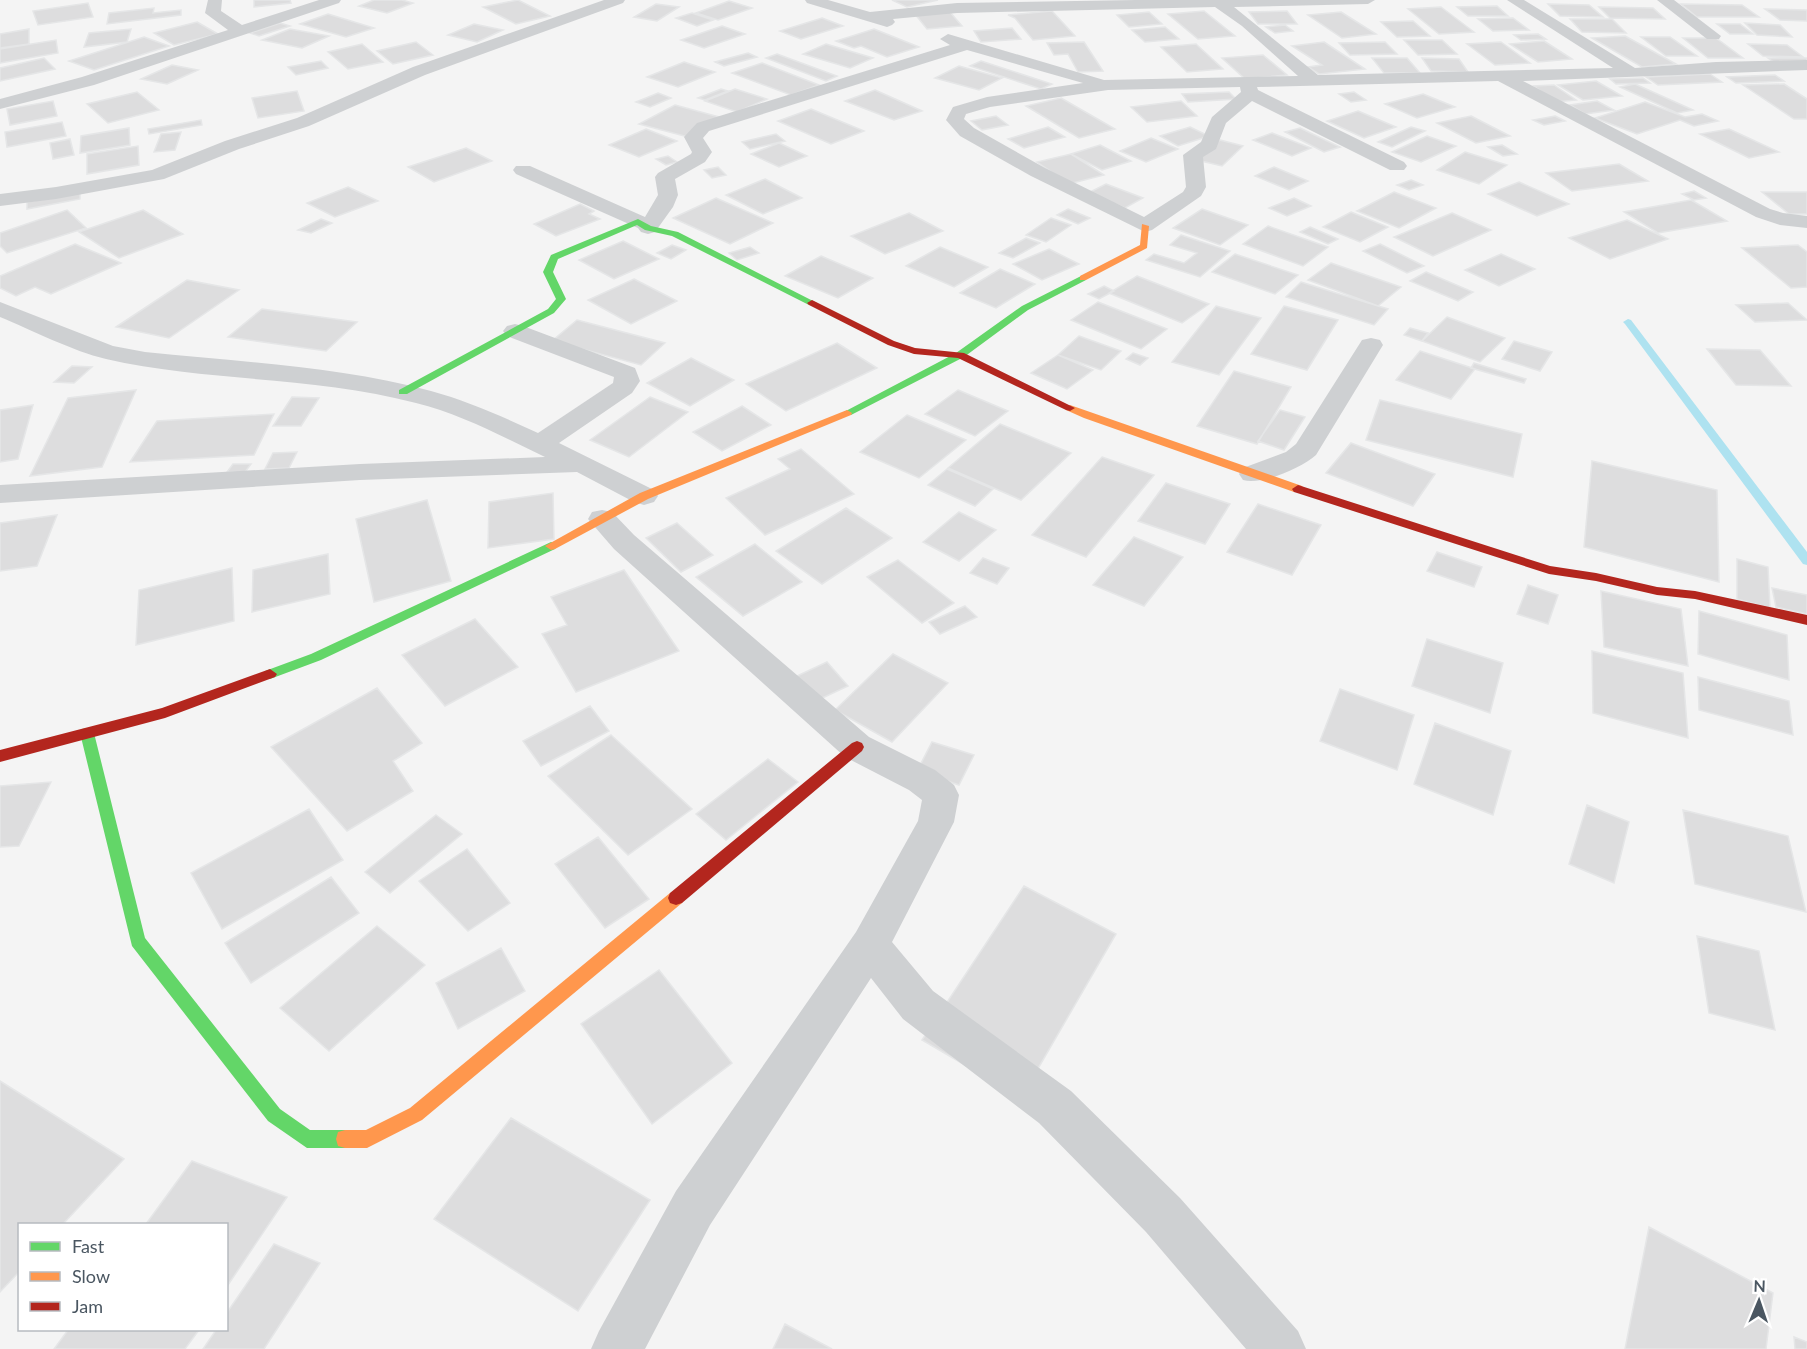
<svg xmlns="http://www.w3.org/2000/svg" width="1807" height="1349" viewBox="0 0 1807 1349" font-family="Lato,sans-serif">
<rect width="100%" height="100%" fill="#f4f4f4"/>
<g fill="none" stroke-linecap="round" stroke-linejoin="round">
<path fill="#aee2f0" fill-rule="evenodd" d="M1628 319 1631 320 1807 552V565L1803 564 1625 324 1623 322Z"/>
</g>
<path fill="#ddddde" stroke="#e5e6e7" stroke-width="1.5" d="M254 0H290L291 3 254 7Z
M374 0H402L413 3 387 13 359 6Z
M518 0 550 16 516 24 483 7Z
M892 0H938L907 7Z
M729 1 752 8 718 20 696 13Z
M88 3 93 17 38 25 33 11Z
M656 4 679 7 657 21 634 17Z
M1548 4 1589 5 1603 17 1560 16Z
M1681 4 1742 5 1759 17H1697Z
M1497 6 1508 16H1468L1457 7Z
M1441 7 1474 32 1439 34 1408 9Z
M1599 7 1653 8 1665 19 1610 18Z
M154 8 153 13 181 10V15L107 24 109 13Z
M1765 9 1807 10V21L1780 20Z
M949 11 962 26 927 29 915 14Z
M1052 11 1075 36 1033 40 1015 18 1008 15Z
M1204 11 1235 36 1198 39 1168 14Z
M1287 11 1297 24H1258L1249 12Z
M1149 12 1162 24 1129 27 1117 15Z
M1341 12 1376 34 1342 38 1308 15Z
M692 13 713 20 697 26 676 18Z
M328 14 374 28 346 37 300 24Z
M822 18 843 26 801 39 780 31Z
M1513 18 1529 30 1493 31 1478 19Z
M1570 19H1612L1626 33 1582 32Z
M1413 21 1430 36 1397 37 1381 22Z
M197 22 218 34 174 45 154 33Z
M280 23 290 26 259 36 250 33Z
M1745 23 1780 25 1792 37 1757 35Z
M474 24 503 30 477 42 448 35Z
M1717 24H1740L1753 34H1730Z
M1285 25 1293 31 1275 33 1266 27Z
M722 26 745 34 704 48 681 40Z
M1165 27 1179 39 1145 42 1132 30Z
M1012 28 1021 39 981 42 974 31Z
M29 29V44L0 48V34Z
M131 29 127 42 84 47 89 33Z
M290 29 329 36 302 48 262 40Z
M874 29 919 47 887 57 861 46 854 48 836 41Z
M1538 34 1546 39 1521 40 1514 35Z
M1625 36 1676 64 1642 67 1592 38Z
M144 37 169 46 94 70 69 61Z
M1641 37H1670L1697 56H1666Z
M1683 38H1716L1743 58H1708Z
M56 40 58 53 0 63V49Z
M1404 40H1442L1457 54 1418 55Z
M1544 41 1572 59 1538 62 1510 44Z
M416 42 433 55 393 64 377 51Z
M1084 42 1103 71 1078 72 1068 54 1054 55 1047 43Z
M1324 42 1365 69 1319 74 1308 67 1322 65 1292 46Z
M1385 42 1397 54 1350 55 1339 43Z
M1501 42 1530 63 1495 65 1467 44Z
M362 44 383 62 348 69 328 52Z
M826 44 873 58 850 68 803 54Z
M1196 44 1223 69 1187 72 1161 47Z
M1748 44 1787 45 1803 57 1763 56Z
M748 53 757 57 724 66 715 62Z
M777 54 837 76 826 81 766 58Z
M1263 55 1287 75 1245 79 1222 58Z
M44 58 55 69 0 81V68Z
M1372 58H1407L1420 73H1384Z
M1422 58 1459 59 1468 72 1431 71Z
M1768 58H1807V64L1775 63Z
M321 61 328 68 296 75 288 67Z
M981 61 1052 84 1041 89 970 66Z
M684 62 715 72 678 87 647 77Z
M762 63 819 85 791 95 732 73Z
M172 65 198 70 167 84 141 79Z
M959 66 1002 78 979 90 935 78Z
M1710 74 1722 82 1658 85 1646 77Z
M1775 75 1784 81 1736 83 1727 77Z
M1643 78 1650 83 1616 84 1610 79Z
M1596 81 1622 96 1583 100 1558 85Z
M1635 84 1693 110 1677 113 1620 87Z
M1784 84 1807 99V119H1794L1743 85Z
M1554 85 1576 100 1555 102 1534 86Z
M721 89 728 91 705 100 698 98Z
M735 89 767 99 737 112 705 101Z
M875 90 922 111 894 120 845 101Z
M297 91 304 111 258 118 252 98Z
M137 92 159 110 108 123 87 104Z
M1229 92 1236 99 1188 102 1182 94Z
M1354 92 1366 100 1351 102 1339 94Z
M658 93 671 98 650 107 636 102Z
M1423 94 1455 107 1417 118 1385 104Z
M1061 98 1115 129 1079 138 1026 106Z
M53 101 57 116 10 125 7 109Z
M1181 101 1197 116 1147 122 1131 107Z
M1597 101 1614 110 1585 114 1570 105Z
M1645 102 1685 117 1702 114 1718 121 1694 126 1680 120 1637 134 1595 118Z
M675 105 723 118 688 137 639 124Z
M811 109 864 131 831 144 778 121Z
M1358 111 1396 127 1364 138 1327 121Z
M996 116 1008 125 982 130 971 121Z
M1471 116 1510 136 1476 143 1437 123Z
M1555 116 1565 121 1544 125 1533 120Z
M201 120 202 125 149 134 148 129Z
M62 122 66 136 7 147 5 132Z
M1048 127 1065 137 1024 148 1008 139Z
M1190 127 1209 136 1178 146 1160 136Z
M1411 127 1425 131 1392 147 1378 142Z
M129 128 130 145 80 153 81 136Z
M1300 128 1340 147 1324 152 1285 132Z
M646 129 677 141 639 157 609 145Z
M1729 129 1779 152 1749 158 1700 134Z
M181 132 175 150 154 152 161 134Z
M1272 133 1311 148 1292 156 1253 140Z
M776 134 785 141 750 149 742 142Z
M1427 136 1456 146 1421 162 1392 152Z
M1151 138 1178 149 1146 162 1120 151Z
M70 139 74 155 53 159 50 143Z
M1220 140 1243 146 1222 166 1197 160Z
M779 143 807 156 779 167 751 154Z
M1100 145 1131 161 1102 170 1071 154Z
M1502 145 1517 154 1503 156 1488 147Z
M138 146 139 165 87 174V154Z
M466 148 492 161 434 182 408 167Z
M1465 152 1507 165 1479 184 1437 170Z
M1071 154 1104 175 1069 184 1037 162Z
M668 156 677 162 666 165 656 159Z
M1619 164 1648 181 1572 191 1546 173Z
M718 167 726 175 712 178 704 170Z
M1274 167 1308 181 1289 190 1255 176Z
M765 179 802 198 763 214 726 195Z
M1411 180 1423 185 1409 190 1397 185Z
M1519 182 1569 204 1537 216 1488 194Z
M1106 184 1143 198 1125 208 1088 193Z
M348 187 378 201 335 217 307 203Z
M1694 191 1706 198 1694 200 1682 194Z
M80 192V199L27 209V202Z
M1394 192 1436 208 1399 228 1357 211Z
M1762 192H1807V214H1789Z
M716 198 773 223 730 244 673 218Z
M1294 198 1311 206 1287 216 1269 208Z
M1691 200 1727 221 1658 233 1624 212Z
M580 204 594 211 589 214 600 219 556 236 534 224Z
M1068 209 1090 218 1078 224 1057 215Z
M1202 209 1248 225 1220 245 1173 228Z
M67 210 86 228 7 253 0 246V233Z
M143 210 183 234 119 258 79 232Z
M1351 212 1388 227 1360 242 1323 227Z
M909 213 943 231 885 254 851 236Z
M1452 213 1491 230 1433 256 1394 237Z
M1051 218 1071 225 1046 242 1026 235Z
M321 219 332 223 311 233 298 230Z
M1627 220 1668 239 1610 259 1569 238Z
M1268 226 1328 247 1303 266 1243 244Z
M1310 227 1338 239 1328 244 1300 232Z
M1181 235 1230 251 1200 277 1146 260 1154 254 1184 263 1197 253 1170 245Z
M1026 238 1040 243 1013 258 999 253Z
M623 241 659 259 614 279 579 260Z
M75 244 121 263 51 294 35 287 16 296 0 288V276Z
M1380 244 1424 266 1407 273 1363 251Z
M672 245 686 250 671 259 657 253Z
M1798 245 1807 252V287L1791 288 1742 248Z
M750 247 759 253 737 260 729 253Z
M940 247 988 267 954 287 906 266Z
M1049 249 1079 264 1042 280 1013 264Z
M1235 254 1298 275 1275 294 1212 272Z
M1501 254 1535 269 1499 286 1465 270Z
M821 256 873 278 838 298 785 276Z
M1331 263 1401 287 1378 306 1308 280Z
M1000 269 1035 284 996 308 960 293Z
M1426 272 1473 292 1458 301 1410 281Z
M1137 276 1209 304 1182 323 1109 293Z
M634 279 677 301 631 324 588 300Z
M187 280 239 290 169 338 116 327Z
M1301 282 1378 306 1388 309 1374 325 1286 297Z
M1104 286 1114 291 1099 299 1088 294Z
M1098 302 1167 329 1141 349 1071 320Z
M1788 303 1807 320 1755 322 1736 305Z
M1216 306 1261 318 1219 375 1172 362Z
M1284 306 1338 320 1307 370 1251 354Z
M262 309 357 322 326 351 228 337Z
M1447 317 1505 338 1480 362 1422 341Z
M577 320 665 343 641 365 552 341Z
M1410 328 1428 333 1422 341 1404 335Z
M1079 336 1121 351 1101 370 1058 355Z
M1514 341 1552 352 1540 371 1502 359Z
M837 343 877 368 786 411 746 384Z
M1707 349 1760 350 1791 386 1736 385Z
M1420 351 1475 369 1451 399 1396 380Z
M1133 353 1148 358 1140 365 1126 359Z
M1058 355 1093 370 1067 389 1031 373Z
M691 358 734 380 690 406 647 383Z
M1474 363 1526 379 1524 383 1471 368Z
M72 366 92 367 74 383 54 382Z
M1234 371 1291 387 1257 444 1197 426Z
M136 390 102 467 30 476 68 398Z
M958 390 1008 411 975 436 925 414Z
M292 397 319 398 301 426H273Z
M650 397 688 412 629 457 590 440Z
M1380 400 1522 434 1513 477 1366 440Z
M33 405 18 459 0 462V410Z
M742 406 771 425 722 451 693 432Z
M1280 410 1305 417 1284 450 1258 441Z
M274 414 254 455 130 462 157 421Z
M907 415 966 440 919 478 860 452Z
M1000 424 1071 453 1021 500 948 468Z
M1351 443 1435 474 1413 506 1326 473Z
M801 449 854 494 765 535 726 498 790 469 778 459Z
M297 452 289 468 265 469 273 453Z
M1102 457 1154 475 1086 557 1032 535Z
M1592 461 1717 490 1719 582 1584 547Z
M233 464H251L245 472H227Z
M947 469 993 489 975 506 928 485Z
M1166 483 1230 504 1205 544 1138 521Z
M553 493 554 539 488 548 489 502Z
M427 500 451 581 374 602 356 519Z
M1258 504 1321 525 1292 575 1227 552Z
M846 508 892 538 822 584 776 551Z
M959 512 996 530 959 561 923 542Z
M57 515 37 566 0 571V523Z
M677 523 713 555 681 572 646 538Z
M1134 537 1183 557 1144 606 1093 585Z
M755 544 802 582 743 616 696 577Z
M1437 552 1482 567 1474 587 1427 571Z
M328 554 330 594 252 612 253 570Z
M983 558 1009 568 997 584 970 573Z
M1737 559 1768 567 1770 608 1737 599Z
M898 560 954 603 922 623 867 577Z
M232 568 234 621 136 645 139 590Z
M624 570 679 651 576 692 542 634 567 625 551 597Z
M1528 585 1558 595 1548 624 1517 614Z
M1772 588 1807 595V614L1776 607Z
M1601 591 1681 609 1688 666 1604 647Z
M965 606 977 617 940 634 929 622Z
M1699 611 1787 635 1789 680 1698 654Z
M475 619 518 667 445 706 402 655Z
M1427 639 1503 663 1490 713 1412 686Z
M1592 651 1683 673 1688 738 1593 713Z
M893 654 948 683 892 742 835 710Z
M827 662 848 686 818 700 797 676Z
M1698 677 1789 701 1793 735 1699 710Z
M377 688 422 743 393 761 413 791 347 831 271 747Z
M1340 689 1414 715 1397 770 1320 741Z
M590 706 609 731 541 766 523 741Z
M1435 723 1511 751 1493 815 1414 784Z
M611 735 692 809 628 855 548 776Z
M932 742 974 755 959 785 917 771Z
M768 759 798 782 726 840 696 814Z
M51 782 19 846 0 847V786Z
M1587 805 1629 822 1614 883 1569 864Z
M309 809 343 860 222 929 191 873Z
M1683 810 1788 836 1806 912 1695 884Z
M436 815 462 834 390 893 365 872Z
M598 837 649 899 605 928 555 864Z
M467 849 510 903 468 931 419 881Z
M331 877 359 913 251 983 225 943Z
M1024 886 1116 934 1021 1098 922 1040Z
M377 926 425 965 329 1051 280 1008Z
M1697 936 1759 951 1775 1030 1709 1013Z
M501 948 525 991 458 1029 436 983Z
M659 970 732 1063 652 1124 581 1024Z
M0 1081 124 1159 63 1224H20V1271L0 1292Z
M511 1118 650 1200 578 1311 434 1219Z
M192 1161 287 1197 226 1288V1224H146Z
M1649 1227 1773 1293 1766 1349H1625Z
M274 1244 320 1263 264 1349H203L216 1330H226V1314Z
M785 1324 832 1349H773Z
M68 1330H199L185 1349H54Z
M1794 1337 1807 1342V1349H1795Z"/>
<g fill="none" stroke-linecap="round" stroke-linejoin="round">
<path fill="#ced0d2" fill-rule="evenodd" d="M208 0H222L221 11 242 25 319 0H341L339 3 94 85 0 109V99L82 77 228 30 205 13Z
M604 0H625L623 3 425 75 309 126 239 149 164 179 56 199 0 206V194L56 187 152 170 225 141 297 118 413 67Z
M805 0H828L870 12 957 3 1136 0H1375L1368 4 1234 7 1318 75 1613 68 1507 0H1524L1635 68 1716 62 1807 60V70L1523 81 1770 209 1783 213 1807 216V228L1780 225 1756 217 1498 81 1257 87 1258 90 1404 162 1407 166 1404 170H1390L1252 101 1226 123 1216 149 1203 157 1206 187 1201 196 1152 230 1145 232 1031 176 960 136 946 120 953 107 987 97 1083 83 967 50 709 131 703 138 712 152 705 162 675 179 678 195 673 207 655 232 648 234 641 232 638 228 516 174 513 170 516 166H530L645 217 658 195 655 177 658 173 691 154 692 152 684 137 697 123 950 45 940 39 948 34 1104 80 1298 76 1242 26 1215 7 957 13 893 19 895 22 892 25 887 27 807 3ZM1240 87 1241 92 1212 117 1201 142 1183 155 1186 187 1183 192 1144 217 1045 168 974 128 964 119 966 114 990 107 1108 90Z
M1657 0H1674L1721 36 1719 39H1707Z
M0 302 113 346 145 352C240 362 338 366 431 391 468 401 503 417 538 433L613 383 614 377 507 336 503 331 507 326 515 324 523 326 635 368 640 381 632 393 559 443 654 490 658 496 654 502 644 505 634 502 577 472 360 480 0 503V485L360 464 545 457C503 437 461 414 416 403 314 376 207 382 106 359 72 351 32 330 0 317Z
M1371 338 1380 340 1383 345 1316 455C1301 468 1263 485 1243 480L1239 474 1243 468 1286 452 1296 444 1362 340Z
M602 510 612 512 634 535 869 737 935 770 954 785 959 795 954 822 892 942 933 991 1071 1091 1180 1198 1298 1331 1306 1349H1246L1146 1232 1039 1123 903 1019 871 978 710 1225 645 1349H591L599 1331 676 1191 856 932 918 821 922 800 909 790 845 757 614 549 588 519 592 512Z"/>
<path fill="#63d668" fill-rule="evenodd" d="M638 219 651 226 678 232 817 303 809 305 672 236 645 230 637 225 558 259 553 272 566 299 554 313 407 394H399V390L548 309 556 299 543 272 551 255Z
M1083 275 1086 276V280L1028 310 964 357 851 415H843L842 413 956 353 1022 306Z
M551 542 555 543 557 546 555 549 321 660 270 679 263 674 265 671 311 654Z
M87 728 92 729 94 733 145 938 280 1109 310 1130H345L352 1132 354 1139 352 1146 345 1148H307L268 1121 132 946 80 733 82 729Z"/>
<path fill="#ff974d" fill-rule="evenodd" d="M1142 224 1149 226 1147 248 1086 280H1080V276L1140 245Z
M1070 405 1302 486 1304 489 1302 492H1294L1084 418 1066 410 1065 408Z
M847 410 852 413 851 415 648 499 555 549 551 550 545 546 640 493Z
M676 891 682 893 684 898 682 903 422 1120 367 1148H345L338 1146 336 1139 338 1132 345 1130H366L410 1108 670 893Z"/>
<path fill="#b3261e" fill-rule="evenodd" d="M812 300 894 341 915 348 964 353 1075 408 1070 411 1066 410 958 358 914 354 888 345 809 305 807 303Z
M1298 485 1550 566 1596 573 1657 587 1695 591 1807 615V625L1695 599 1657 595 1596 581 1549 574 1294 492 1292 489Z
M270 669 277 674 275 677 165 718 0 762V750L162 708Z
M857 741 862 743 864 747 862 751 682 903 676 905 670 903 668 898 670 893 852 743Z"/>
</g>
<rect x="18" y="1223" width="210" height="108" fill="#ffffff" stroke="#b7bbc0" stroke-width="1.5"/>
<rect x="30" y="1242" width="30" height="9" fill="#63d668" stroke="#b7bbc0" stroke-width="1.5"/>
<text x="72" y="1253" font-size="18" fill="#4a5661">Fast</text>
<rect x="30" y="1272" width="30" height="9" fill="#ff974d" stroke="#b7bbc0" stroke-width="1.5"/>
<text x="72" y="1283" font-size="18" fill="#4a5661">Slow</text>
<rect x="30" y="1302" width="30" height="9" fill="#b3261e" stroke="#b7bbc0" stroke-width="1.5"/>
<text x="72" y="1313" font-size="18" fill="#4a5661">Jam</text>
<g transform="translate(1759 1301) rotate(2)" stroke="#ffffff" stroke-width="4.5" paint-order="stroke">
<path d="M0-4.5L10 22L0 15L-10 22Z" fill="#4a5661"/>
<text y="-9" font-size="16" font-weight="bold" text-anchor="middle" fill="#4a5661">N</text>
</g>
</svg>
